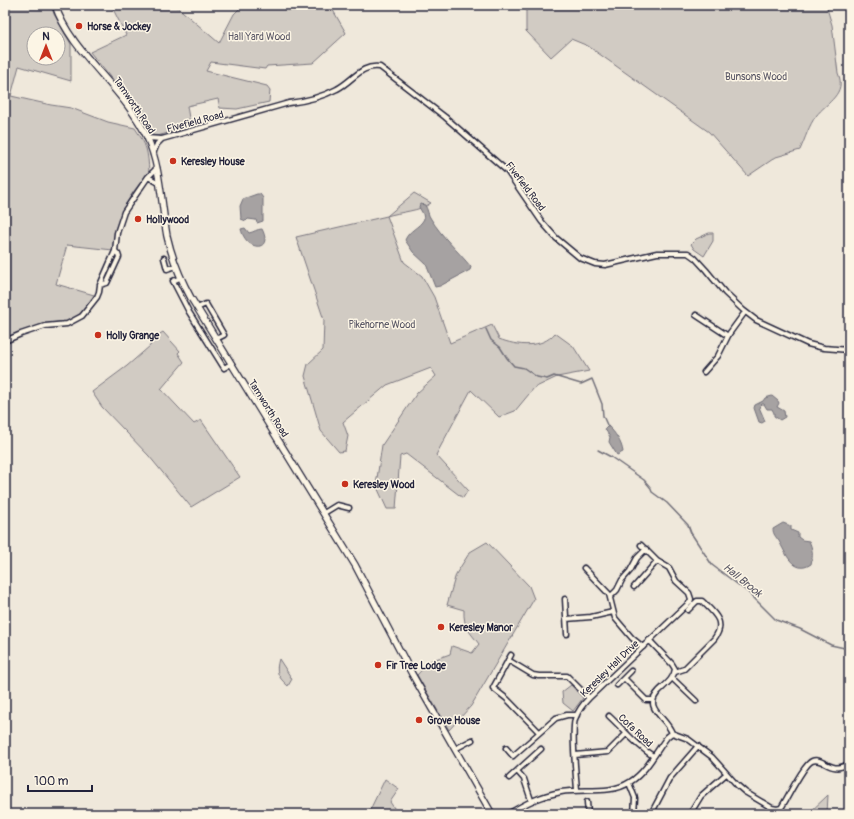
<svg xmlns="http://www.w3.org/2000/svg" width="854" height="819" viewBox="0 0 854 819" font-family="Pangolin,sans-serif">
<rect width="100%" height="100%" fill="#efe8db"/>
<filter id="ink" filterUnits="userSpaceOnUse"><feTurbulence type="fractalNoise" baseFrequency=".025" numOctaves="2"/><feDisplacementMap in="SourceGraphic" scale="8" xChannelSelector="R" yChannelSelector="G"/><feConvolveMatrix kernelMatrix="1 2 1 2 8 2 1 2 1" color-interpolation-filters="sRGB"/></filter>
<g filter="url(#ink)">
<path fill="#d1cbc3" stroke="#7a767f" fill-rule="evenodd" d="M5 5H51L54 14 71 44V81L19 66 11 96 51 105 71 108 108 122 135 128C147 146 148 151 149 173 128 195 115 219 113 250L67 245 56 284 94 295 84 311 70 321 49 323 28 329 9 337 5 328ZM34 34H58V58H34Z
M111 5H175L219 43 234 14 243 5H330L346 33 313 63 267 66 265 69 211 62 206 71 267 86 270 90 269 102 237 109 220 108 218 99 187 106 190 124 180 127V130L157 136 151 135 118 87 90 52 126 35Z
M526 5H826L832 25 838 73C847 94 827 102 816 116 809 125 805 139 800 150L776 157 748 176 709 132 588 46 571 39 551 57 526 31Z
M414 193 431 203C421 211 399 212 387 216L404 262 422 276 434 297 450 343 492 325 499 339C517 346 542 349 555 333L573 346 589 371 557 377 534 388 515 411 499 417 471 390 436 455 468 490 463 498 406 454 400 456 396 509H387L376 485 382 445 417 393 436 376 431 368 387 385 343 422 348 436 345 451 339 452 321 431 305 376 308 364 323 350 324 320 296 237 387 216Z
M709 233H713V241L704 256 694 249 691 244 696 239Z
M163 332 180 351 178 353 184 362 161 389 194 424 201 420 240 477 191 507 149 456 102 407 92 392 127 366 150 346 152 339Z
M487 542 529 586 534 599 471 706 449 730 417 675 430 661 450 654 452 646 472 653 479 644C470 632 463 627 464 610L447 605 456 574 470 552Z
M279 659 292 679 288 686C278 677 275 672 279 659Z
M571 685 583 698 573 711 563 703 562 692Z
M385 779 399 789 390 802 398 814H368Z
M828 795 827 814H808Z"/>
<path fill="#a6a2a2" stroke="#716f79" d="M257 194H260L263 198V221L257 223 256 220 248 219 246 221 241 219 240 206 243 199Z
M420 204 425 205C428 210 428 215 431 219 442 237 458 251 471 267L470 270 440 286 435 287 426 264 413 252 405 240C409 230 419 228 424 219L423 214 419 207Z
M245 228 249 233C254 232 257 229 262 229 274 252 246 252 241 229Z
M772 396 778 401 779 403 777 407 784 411 785 417 780 420 774 416V413L772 409H767L764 404H762L759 407 765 421 762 423 759 422 754 408 755 405 763 401 765 398Z
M608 426C615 432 622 443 623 452L617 455 609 442 610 437 605 429Z
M783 523 791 526V530L798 533V537L802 540 809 541C813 549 813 556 811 564 794 576 785 552 779 541 776 537 773 534 773 529Z"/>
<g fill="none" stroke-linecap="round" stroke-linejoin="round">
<path stroke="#716f79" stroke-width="1.5" d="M486 329 491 340 500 347 507 358 514 366 524 368 537 377 547 379 554 376 581 384 592 379 602 404 603 416 608 427
M598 450 611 457 644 480 650 487 652 492 667 503 688 525 691 533 712 565 749 593 776 620 800 629 831 645 849 649"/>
<g stroke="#22223b" stroke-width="7">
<path id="street" d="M147 138 162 139 289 103C306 101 322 97 337 89 353 81 361 64 380 67L445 117 507 171 542 222 556 238 580 258 595 264 605 265 657 253H688L695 258 706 270 725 293 743 310 756 320 808 344 824 348 849 350
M153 154 157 144 162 139
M148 177 159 183
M164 258 167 269 176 266
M180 278 173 281 189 312 224 368 231 364
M100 285 107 283 119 257 118 254 115 251
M197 308 206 304 224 335 216 339
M696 315 728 336
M5 341 21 334 45 326 67 324 82 316 97 297 99 292 100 285 115 251 117 233 124 212 148 177 157 168
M704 372 718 356 729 334 745 312
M324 513 337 505 349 508
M584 568 609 594 615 618 632 638 643 647
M634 587 657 561
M610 597 617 590 622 580 630 571 637 558 646 549
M565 599 567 634
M566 619 591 617 613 612
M649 640 672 664 675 669C674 679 666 684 659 691 642 709 666 716 672 733
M511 655 493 688 507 699 539 732
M508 660 533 675 539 676H567L589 698
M675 672 684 669 714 639C727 622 714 613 702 601H697L688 610
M624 678 646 700H653
M672 678 696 701
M617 685 631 671
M609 716C624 730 636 745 653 756
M506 748 513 756 556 718 567 715H577
M455 749 472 740
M575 755 608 752 626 734
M517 771 524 779 531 800
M509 778 541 749
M629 783 635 798 634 814
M577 790C576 773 571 734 575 719 578 711 583 704 589 698L690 602 691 599 689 593 676 581 669 568 657 561 641 545
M587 802 588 814
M508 814C526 803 540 796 561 792 583 788 611 795 630 782 646 772 656 752 667 737L672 733 688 739 712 757 737 785 745 792 772 808 777 809 781 808C787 799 804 764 812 761 823 756 831 776 849 763
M651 814 670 778 698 746
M690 814 701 796 726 774"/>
</g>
<g stroke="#22223b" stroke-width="8">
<path id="secondary" d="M55 5C71 53 125 89 147 137 161 168 161 203 167 236 172 258 180 278 191 298L355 565 412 674 492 814
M5 812 8 814"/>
</g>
<use href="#street" stroke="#fcf5e5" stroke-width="4"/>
<use href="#secondary" stroke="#fcf5e5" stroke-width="5.5"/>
</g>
</g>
<g fill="#c8321e" stroke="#fcf5e5" stroke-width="1.5">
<circle cx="79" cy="26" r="4"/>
<circle cx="173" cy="161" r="4"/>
<circle cx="138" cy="219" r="4"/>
<circle cx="98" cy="335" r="4"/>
<circle cx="345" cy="484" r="4"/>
<circle cx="441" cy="627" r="4"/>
<circle cx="378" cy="665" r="4"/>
<circle cx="419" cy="720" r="4"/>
</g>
<g text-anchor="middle" stroke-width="3" stroke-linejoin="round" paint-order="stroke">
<g font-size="10" font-weight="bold" fill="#22223b" stroke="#fcf5e5" text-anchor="start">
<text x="87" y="30">Horse &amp; Jockey</text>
<text x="181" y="165">Keresley House</text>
<text x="146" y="223">Hollywood</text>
<text x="106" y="339">Holly Grange</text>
<text x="353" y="488">Keresley Wood</text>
<text x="449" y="631">Keresley Manor</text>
<text x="386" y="669">Fir Tree Lodge</text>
<text x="427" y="724">Grove House</text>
</g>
<g font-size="10" fill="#575564" stroke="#fcf5e5">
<text x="259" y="40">Hall Yard Wood</text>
<text x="756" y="80">Bunsons Wood</text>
<text x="382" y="328">Pikehorne Wood</text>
</g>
<g font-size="10" fill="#22223b" stroke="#fcf5e5">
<text transform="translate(135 105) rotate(56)" y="4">Tamworth Road</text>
<text transform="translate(195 121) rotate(-15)" y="4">Fivefield Road</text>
<text transform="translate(526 186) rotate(53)" y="4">Fivefield Road</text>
<text transform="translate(269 408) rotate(58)" y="4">Tamworth Road</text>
<text transform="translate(609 668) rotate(-44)" y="4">Keresley Hall Drive</text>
<text transform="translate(636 730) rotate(43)" y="4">Cofa Road</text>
</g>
<g font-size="11" font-style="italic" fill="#575564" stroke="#fcf5e5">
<text transform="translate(743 580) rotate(39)" y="4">Hall Brook</text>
</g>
</g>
<rect width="854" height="819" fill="none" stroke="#fcf5e5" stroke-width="20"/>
<rect x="10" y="10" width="834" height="799" fill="none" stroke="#22223b" stroke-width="1.5" filter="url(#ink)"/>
<g transform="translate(46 46)"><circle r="19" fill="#fcf5e5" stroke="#a5a1a1"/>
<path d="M0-3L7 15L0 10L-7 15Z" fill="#c8321e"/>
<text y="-6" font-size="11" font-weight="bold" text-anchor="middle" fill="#22223b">N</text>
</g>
<path d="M28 785v6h64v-6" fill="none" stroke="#22223b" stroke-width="2"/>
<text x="34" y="785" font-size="12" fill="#22223b" stroke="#fcf5e5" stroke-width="3" paint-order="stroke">100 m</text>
</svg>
